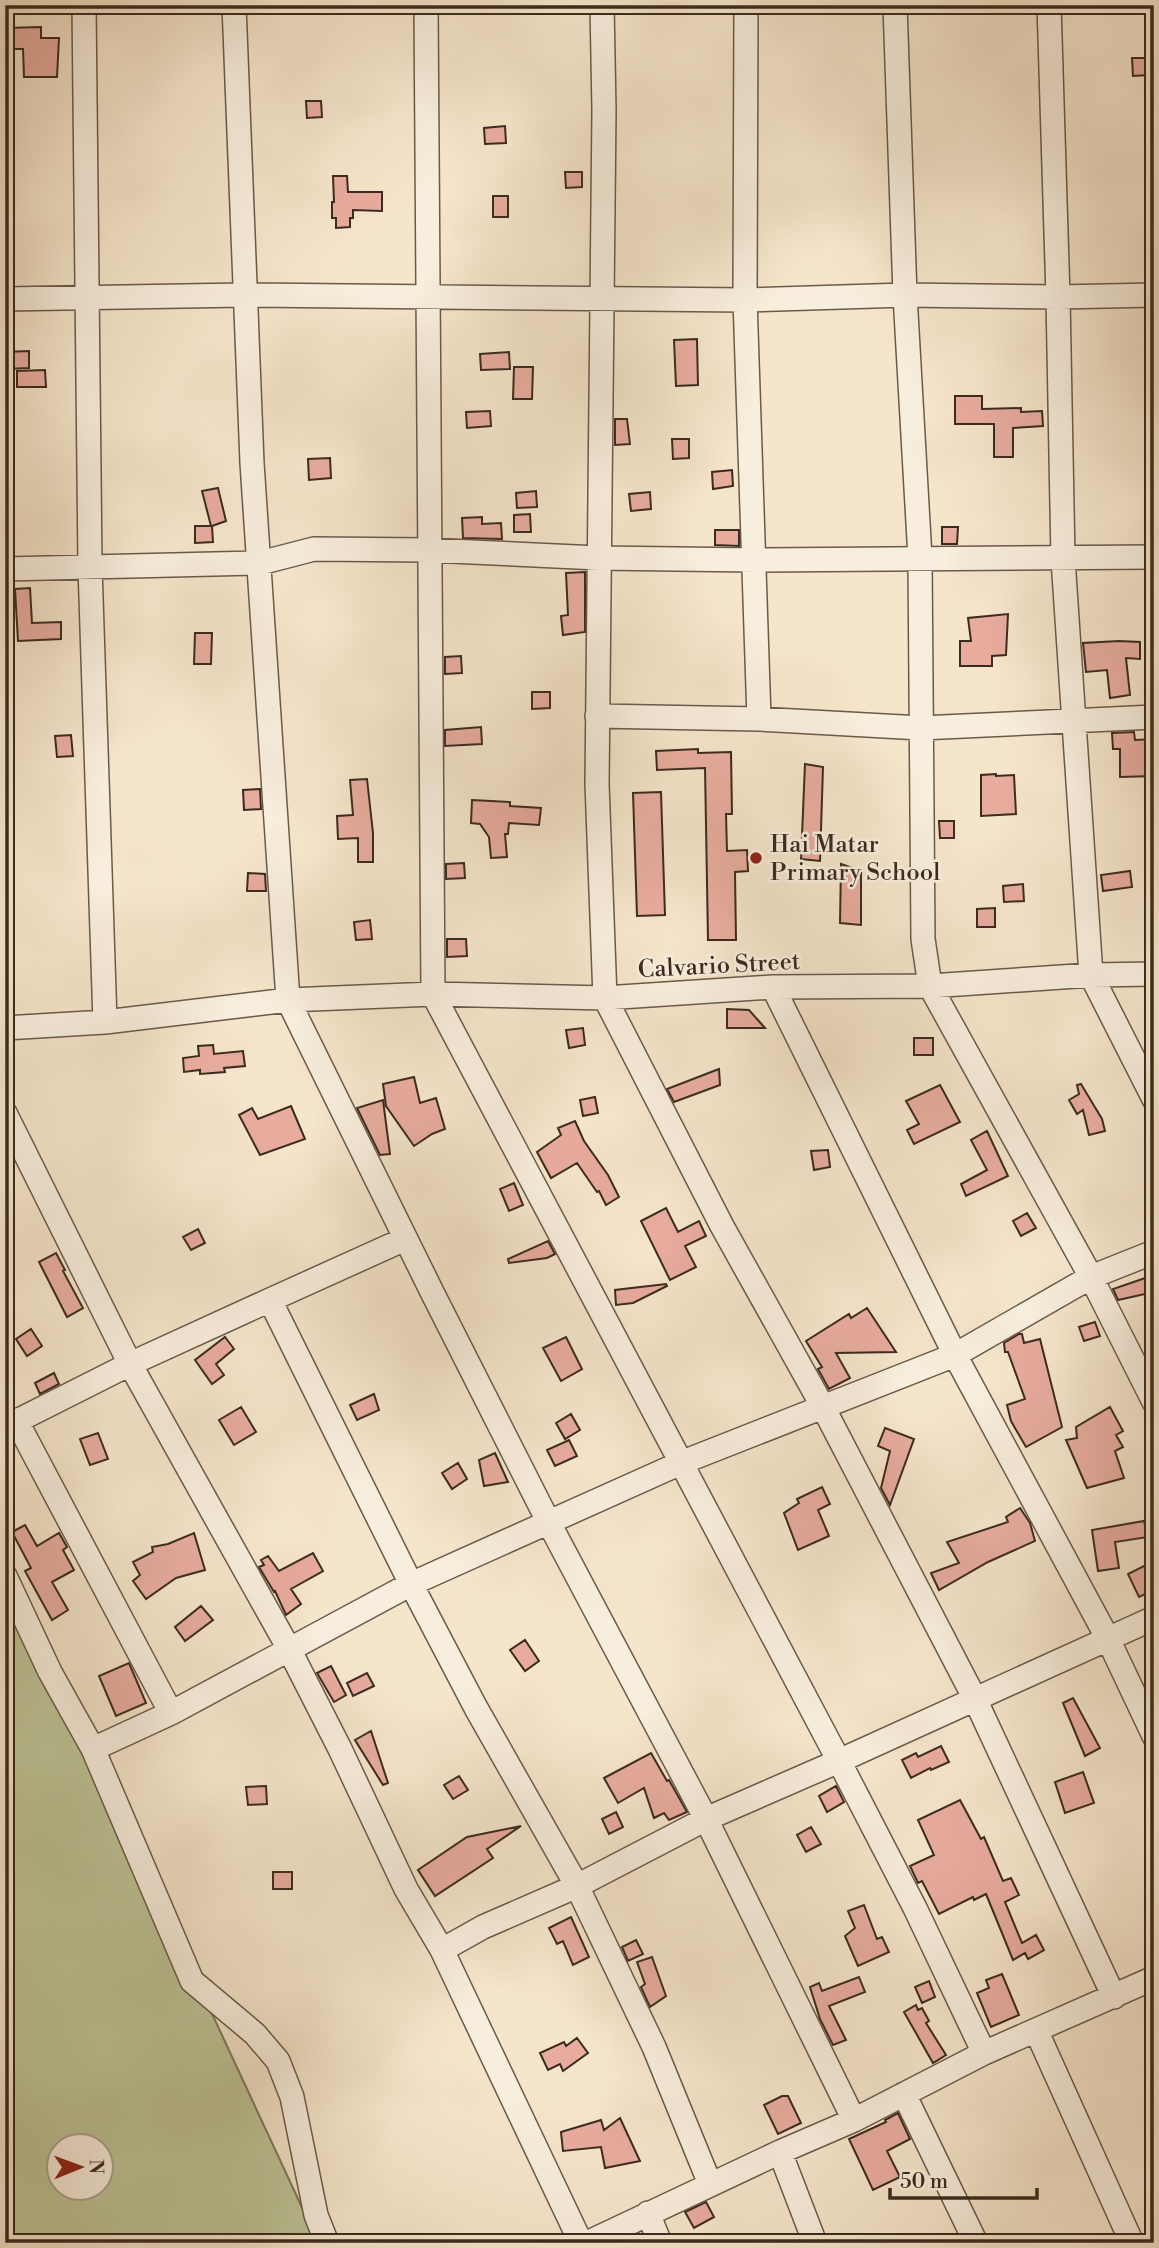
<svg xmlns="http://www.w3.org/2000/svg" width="1159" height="2248" viewBox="0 0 1159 2248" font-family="'Libre Bodoni',serif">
<rect width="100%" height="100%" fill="#f5e5cb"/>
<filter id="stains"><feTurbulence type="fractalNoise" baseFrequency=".00286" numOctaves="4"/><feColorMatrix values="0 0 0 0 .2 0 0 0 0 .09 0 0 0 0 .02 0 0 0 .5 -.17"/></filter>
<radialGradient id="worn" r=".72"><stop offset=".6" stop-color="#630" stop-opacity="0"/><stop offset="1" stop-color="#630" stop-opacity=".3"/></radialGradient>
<path fill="#bdc497" stroke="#7c785b" stroke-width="2" fill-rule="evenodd" d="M5 1568 299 2201 318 2243H5ZM60 2146H102V2188H60Z"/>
<path fill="#e8ac9f" stroke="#3b2b1f" stroke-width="2" d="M41 27V38H59L57 77H24L23 49H5V28Z
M1132 58H1148L1149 75 1133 76Z
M306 101H321L322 117 307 118Z
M505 126 506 143 485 144 484 128Z
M565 172H582V187L566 188Z
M333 176H347L348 192H382V211L353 210V218H350V227L336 228V218H332V202H334Z
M493 196H508V217H493Z
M697 339 698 385 676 386 674 340Z
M29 351V368L5 369V352Z
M509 352 510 369 481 370 480 354Z
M514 367H533L532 399H513Z
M45 370 46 387H17V371Z
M955 396H982V409L1021 408V412L1042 411 1043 426 1013 428V457H994V424H955Z
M490 411 491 426 467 428 466 412Z
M615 419H627L630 444 615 445Z
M672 439H689V458L673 459Z
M330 458 331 478 309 480 308 459Z
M732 470 733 486 713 489 712 472Z
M218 488 226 521 212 526 213 542 195 543V526H211L202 491Z
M536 491 537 507 517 508 516 493Z
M650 492 651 509 631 511 629 494Z
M530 514 531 532H514V515Z
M482 517V524L501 523 502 539 463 538 462 518Z
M942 527H958L957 544H942Z
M715 530H739V546L715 545Z
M585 572V632L563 635 561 616 568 615 566 573Z
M30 588 32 623 61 622V639L18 641 15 589Z
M1008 614 1006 655 992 656V666H960V641H971L968 618Z
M195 633H212L211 664H194Z
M1119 641 1140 642V659L1126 658 1130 695 1110 698 1107 670 1086 672 1083 643Z
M461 656 462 673 445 674V657Z
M532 692H550V708L532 709Z
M481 727 482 744 445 746V730Z
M1134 732 1135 740 1154 739V776L1120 777V749H1113L1112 733Z
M71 735 73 756 57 757 55 736Z
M698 749V753L731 752 732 814H726L727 851 747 850 748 871 735 872 736 940H708L705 768 657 770 656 751Z
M805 764 823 767 820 861 801 859Z
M996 774V776L1014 775 1016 814 981 816V775Z
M367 779 373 833V862H358V838L338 839 337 816 353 815 350 780Z
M260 789 261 809 244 810 243 790Z
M661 792 665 915 637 916 633 793Z
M472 800 510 802V806L541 808 539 825 509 823 508 834H505L507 857 491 858 489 837 480 824 471 823Z
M939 821H954V838H940Z
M464 863 465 878 446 879V864Z
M841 864 861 871V925L840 923Z
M1130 871 1132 887 1103 891 1101 875Z
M248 873 265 874 266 891H247Z
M1023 884 1024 901 1004 902 1003 886Z
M995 908V927H977V909Z
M370 920 372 939 356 940 354 922Z
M447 939H466L467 956 447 957Z
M727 1009 749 1010 765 1028H727Z
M583 1028 585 1045 569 1048 566 1030Z
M914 1038H933V1055H914Z
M213 1045 214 1054 243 1051 245 1066 224 1068 225 1072 200 1074V1070L184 1072 183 1058 199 1056 198 1046Z
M719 1069 720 1085 674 1102 667 1089Z
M414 1077 420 1103 436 1098 445 1129 432 1134 414 1146 386 1106 383 1084Z
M1081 1084 1102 1119 1105 1131 1089 1135 1083 1110 1077 1114 1069 1100 1079 1094 1077 1085Z
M940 1085 960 1122 914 1144 907 1130 919 1124 906 1101Z
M595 1097 598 1113 583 1116 580 1100Z
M383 1100 390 1154 380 1155 357 1108Z
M291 1106 305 1139 260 1155 239 1115 252 1108 258 1119Z
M575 1121 584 1141 608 1175 619 1197 606 1205 599 1191 597 1192 577 1163 551 1178 537 1152 561 1135 558 1128Z
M987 1131 1008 1176 966 1196 961 1184 987 1170 971 1140Z
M828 1150 830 1167 814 1170 811 1151Z
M514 1183 523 1205 509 1211 500 1189Z
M666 1208 678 1232 699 1221 706 1236 685 1246 696 1267 670 1280 641 1221Z
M1027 1213 1036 1228 1021 1236 1013 1221Z
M198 1229 205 1243 191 1250 183 1237Z
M548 1241 555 1254 547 1258 509 1263 508 1259Z
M56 1253 65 1270 63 1271 83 1308 67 1317 39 1262Z
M1154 1275V1292L1118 1300 1113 1289Z
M666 1284 667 1286 633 1303 616 1305 615 1290Z
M867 1308 896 1352 836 1353 850 1378 829 1389 818 1369 822 1367 806 1341 849 1314 851 1318Z
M1095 1322 1100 1336 1084 1341 1079 1327Z
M31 1329 42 1346 27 1356 16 1339Z
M1019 1334H1022L1024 1343 1040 1339 1062 1427 1026 1447 1011 1421 1007 1405 1025 1399 1008 1352H1005L1004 1343Z
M225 1337 234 1349 216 1364 224 1375 212 1384 195 1360Z
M566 1337 582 1369 561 1381 543 1348Z
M54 1373 59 1384 40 1394 35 1383Z
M374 1394 379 1410 357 1420 350 1405Z
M241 1407 256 1432 234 1445 219 1420Z
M1110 1407 1123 1431 1116 1435 1123 1447 1115 1451 1124 1478 1087 1488 1066 1440 1077 1438 1076 1427Z
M571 1414 580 1430 565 1439 556 1423Z
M885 1428 914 1439 890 1505 881 1488 890 1451 878 1446Z
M98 1433 108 1459 90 1465 80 1439Z
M569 1440 577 1456 555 1466 547 1450Z
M495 1453 508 1482 484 1486 479 1460Z
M458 1463 467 1479 452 1489 442 1473Z
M822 1487 830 1504 818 1510 829 1536 798 1550 784 1513 799 1503 797 1499Z
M1020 1508 1030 1523 1035 1541 988 1562 939 1590 931 1573 959 1563 947 1542 1008 1522 1006 1517Z
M1144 1521 1148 1537 1115 1542 1119 1568 1098 1571 1092 1530Z
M25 1525 37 1546 59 1533 67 1547 63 1550 74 1570 52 1582 68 1610 52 1620 25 1571 31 1568 12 1532Z
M194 1533 205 1570 176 1578 146 1599 133 1581 140 1575 133 1562 153 1552 152 1547 168 1544Z
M313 1553 323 1571 291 1589 301 1604 286 1615 275 1591 274 1592 259 1567 264 1565 261 1560 268 1556 279 1571Z
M1146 1565 1154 1581V1590L1139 1597 1128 1574Z
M201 1606 213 1620 185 1641 175 1627Z
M525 1640 539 1661 525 1671 510 1650Z
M129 1663 146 1703 116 1716 99 1676Z
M331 1666 346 1695 334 1702 317 1673Z
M367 1673 374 1686 353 1696 347 1683Z
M1073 1698 1100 1748 1085 1756 1063 1703Z
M371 1731 388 1783 383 1785 355 1740Z
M941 1746 949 1762 931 1770 930 1768 911 1778 902 1760 916 1753 918 1757Z
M651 1753 667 1781 669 1780 687 1812 669 1820 664 1813 654 1818 644 1788 618 1803 604 1778Z
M1083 1772 1094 1803 1065 1813 1055 1782Z
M459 1776 468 1790 453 1799 444 1785Z
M266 1786 267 1804 248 1805 246 1787Z
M836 1786 844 1802 827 1812 819 1796Z
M960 1800 981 1839 984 1837 1003 1881 1011 1878 1019 1895 1005 1902 1022 1943 1036 1935 1044 1950 1028 1959 1025 1953 1013 1960 986 1894 974 1900 973 1897 939 1914 922 1881 918 1883 910 1866 934 1855 918 1820Z
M616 1812 623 1827 609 1834 602 1819Z
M521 1826 487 1849 493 1858 435 1896 418 1870 467 1837Z
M811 1827 821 1844 806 1852 797 1835Z
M273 1872H292V1889H273Z
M864 1905 877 1939 882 1937 889 1952 858 1966 845 1936 855 1928 848 1911Z
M571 1917 589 1957 573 1965 563 1941 557 1944 549 1928Z
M636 1940 643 1954 628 1961 622 1947Z
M652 1957 666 1996 650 2007 641 1987 645 1984 637 1962Z
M1002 1974 1019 2015 991 2027 977 1993 989 1988 986 1980Z
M859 1977 865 1992 829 2006 846 2040 833 2045 820 2019 810 1987 819 1983 822 1991Z
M929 1981 935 1997 922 2003 915 1987Z
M916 2005 918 2010 922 2008 929 2021 926 2023 946 2055 933 2063 904 2012Z
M577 2038 588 2053 563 2071 560 2064 548 2070 540 2053 564 2042 566 2046Z
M782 2096H788L801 2123 778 2134 764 2105Z
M898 2113 910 2139 887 2151 900 2177 873 2190 849 2139 886 2122 885 2120Z
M620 2118 640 2161 605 2168 601 2147 563 2151 561 2132 601 2120 604 2130Z
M706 2202 714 2217 694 2228 685 2212Z"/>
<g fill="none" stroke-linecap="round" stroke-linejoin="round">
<g stroke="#6a5a4a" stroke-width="26">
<path id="minor" d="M84 5 90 567 105 1022
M234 5 252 463 288 1000 432 1292 549 1523 706 1819 854 2120
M426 5 433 994 839 1761 915 1908 984 2053
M602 5 604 110 597 784 605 998 722 1226 823 1407 975 1699 1114 1997
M746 5 745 300 759 719
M895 5 905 295 920 558 923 939 930 986 1091 1277 1154 1402
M1049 5 1058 297 1063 559 1091 975 1154 1099
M5 299 243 295 745 300 905 295 1058 297 1154 295
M5 569 260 563 314 549 428 550 598 558 755 560 1154 557
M597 716 759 719 921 728 1154 717
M773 987 955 1355 1108 1639 1154 1736
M5 1028 105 1022 288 1000 433 994 605 998 773 987 930 986 1091 975 1154 974
M5 1113 130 1364 289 1649 340 1749 406 1889 442 1950 483 1927 577 1886 706 1819 839 1761 1154 1618
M270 1300 405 1239
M16 1420 171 1713
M5 1427 130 1364 270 1300 411 1584 476 1708 577 1886 654 2047 710 2184
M5 1576 50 1672 93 1749 192 1981 255 2034 278 2061 292 2097 316 2215 327 2243
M93 1749 171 1713 411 1584 683 1462 955 1355 1091 1277 1154 1252
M442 1950 581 2243
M1036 2030 1132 2243
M904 2094 976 2243
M780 2152 815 2243
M648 2213 660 2243
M587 2243 780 2152 854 2120 984 2053 1154 1978"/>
</g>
<use href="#minor" stroke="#f8eedd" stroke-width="23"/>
</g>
<circle fill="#8f2418" stroke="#f8eedd" stroke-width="2.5" cx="756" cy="858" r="7"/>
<g text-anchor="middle" stroke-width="5" stroke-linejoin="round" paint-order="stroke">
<g font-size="24" fill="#3b2b1f" stroke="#f8eedd" text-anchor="start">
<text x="770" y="852">Hai Matar<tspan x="770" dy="28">Primary School</tspan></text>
</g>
<g font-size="24" fill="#3b2b1f" stroke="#f8eedd">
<text transform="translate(719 965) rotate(-3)" y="8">Calvario Street</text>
</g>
</g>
<rect width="1159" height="2248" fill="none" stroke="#f5e5cb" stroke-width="28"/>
<rect x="7" y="7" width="1145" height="2234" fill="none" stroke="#3b2b1f" stroke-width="3.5"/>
<rect x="14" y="14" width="1131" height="2220" fill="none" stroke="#3b2b1f" stroke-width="2"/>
<g transform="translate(80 2167) rotate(89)"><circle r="33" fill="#f8eedd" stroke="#aca091" stroke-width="2"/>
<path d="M0-5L12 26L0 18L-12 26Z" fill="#8f2418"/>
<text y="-10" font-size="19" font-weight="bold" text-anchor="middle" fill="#3b2b1f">N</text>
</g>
<path d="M890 2188v10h147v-10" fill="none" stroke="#3b2b1f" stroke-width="3.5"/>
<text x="900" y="2188" font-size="21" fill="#3b2b1f" stroke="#f8eedd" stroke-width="5" paint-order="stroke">50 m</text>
<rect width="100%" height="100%" filter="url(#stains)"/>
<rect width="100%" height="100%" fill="url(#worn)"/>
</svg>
